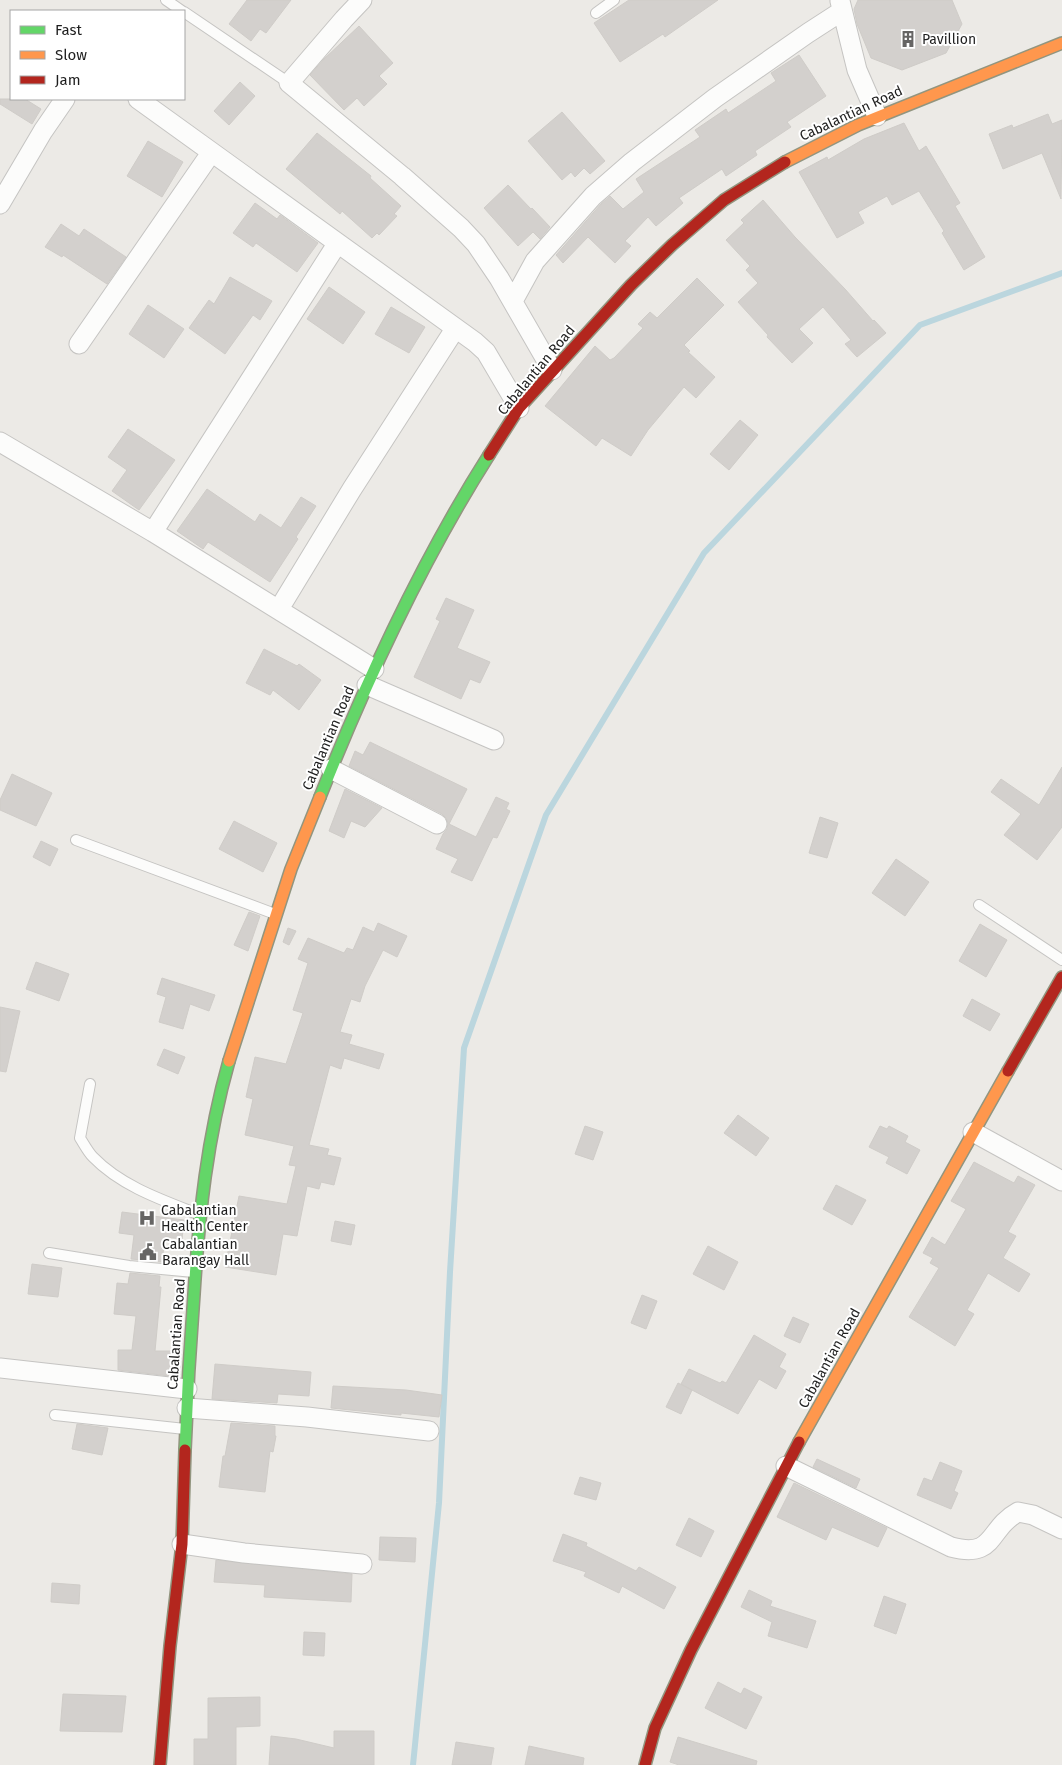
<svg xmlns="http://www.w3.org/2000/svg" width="1062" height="1765" viewBox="0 0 1062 1765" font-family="'Fira Sans',sans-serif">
<rect width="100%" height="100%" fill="#eceae6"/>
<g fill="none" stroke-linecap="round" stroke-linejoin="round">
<path stroke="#bbd6de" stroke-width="6" d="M413 1765 439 1503 450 1272 464 1048 546 815 704 553 920 325 1062 273"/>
</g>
<path fill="#d3d0cd" stroke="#cfccc8" d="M247 0H291L266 33 260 29 251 41 229 24Z
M629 0H718L665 37 663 34 620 62 594 23Z
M858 0H952L962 24 946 53 902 70 871 58 857 24 854 9Z
M359 26 393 63 379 76 387 84 364 106 357 98 344 110 310 75 324 59Z
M799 55 826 96 787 122 791 127 755 151 757 155 726 176 722 169 679 198 683 203 656 226 648 217 625 241 631 246 615 263 588 237 563 263 556 255 601 204 610 196 623 209 644 192 636 179 700 137 695 130 726 109 728 113 776 81 771 73Z
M240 82 255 96 229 125 214 111Z
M0 99H25L41 109 32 124 0 104Z
M562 112 605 161 590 174 584 168 575 177 571 172 562 180 528 141Z
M1048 114 1052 124 1062 120 1061 199 1042 153 1003 169 989 134 1012 125 1013 128Z
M904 123 919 151 926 146 948 183 960 203 955 206 985 257 964 270 942 233 944 231 919 191 892 205 887 196 858 212 864 223 837 238 799 172 827 157 828 160 864 139Z
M317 133 371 176 370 178 401 206 394 214 397 216 379 235 377 233 372 238 342 211 340 214 286 169Z
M148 141 183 162 162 197 127 176Z
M508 185 531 209 532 208 550 227 540 239 533 232 518 246 484 208Z
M763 200 795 237 845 289 873 321 874 320 886 333 857 357 845 344 851 340 823 307 799 329 813 343 792 363 767 337 768 335 738 302 758 283 746 270 750 266 726 240 744 223 741 220Z
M255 203 277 219 280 215 318 243 297 272 256 243 253 247 233 233Z
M61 224 79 236 84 229 126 257 107 284 63 255 62 257 45 247Z
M230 277 272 301 260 320 253 315 225 354 189 328 209 300 214 304Z
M697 278 724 305 684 345 690 351 688 352 715 377 696 398 684 387 648 430 631 456 602 438 596 446 545 406 595 346 610 360 614 358 643 328 638 324 650 312 657 318Z
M329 287 365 312 343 344 307 319Z
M148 305 184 329 164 358 129 334Z
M391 307 425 327 409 353 375 334Z
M740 420 758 435 729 470 710 454Z
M128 429 175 460 139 510 112 491 127 470 108 457Z
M207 489 255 522 260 514 281 528 301 497 316 506 296 537 298 539 270 582 208 542 203 549 177 531Z
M446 598 474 610 457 648 490 662 480 683 470 679 461 699 414 677 440 621 436 619Z
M264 649 297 666 299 664 321 680 299 710 273 690 270 695 246 683Z
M370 742 467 789 449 824 476 837 496 797 509 803 506 809 510 811 497 838 493 837 472 881 451 872 458 859 436 849 443 834 447 829 448 823 446 818 442 814 349 766 355 751 363 755Z
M1062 767V827L1037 860 1004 835 1021 814 991 792 1001 779 1039 805Z
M12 774 52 793 36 826 0 810V800Z
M345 789 382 808 365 827 351 821 344 838 329 831Z
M820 817 838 823 827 858 809 853Z
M234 821 277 843 263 872 219 849Z
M41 841 58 849 50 866 33 857Z
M896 859 929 882 905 916 872 893Z
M249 912 260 916 248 951 234 945Z
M378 923 407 936 397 957 383 950 365 986 360 1002 351 999 340 1032 352 1035 349 1044 384 1054 379 1069 344 1058 341 1069 330 1065 309 1145 329 1149 327 1155 341 1158 334 1185 321 1182 319 1189 307 1186 297 1236 283 1234 276 1275 225 1267 239 1196 287 1204 296 1166 289 1165 294 1146 245 1135 253 1099 246 1097 255 1057 286 1064 303 1013 293 1010 308 963 298 959 308 938 344 953 347 948 353 950 363 927 374 932Z
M980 924 1007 940 986 977 959 961Z
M288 928 296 931 289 945 283 942Z
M36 962 69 974 59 1001 26 989Z
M162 978 215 995 209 1011 190 1004 183 1029 159 1022 166 997 157 994Z
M972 999 1000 1014 990 1031 963 1016Z
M0 1007 20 1011 6 1072 0 1071Z
M164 1049 185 1057 178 1074 157 1065Z
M738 1115 769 1138 756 1156 724 1133Z
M585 1126 603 1132 593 1160 575 1154Z
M880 1126 887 1129 889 1126 908 1136 905 1142 920 1150 907 1174 886 1163 889 1157 869 1147Z
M974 1162 1014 1183 1018 1176 1035 1185 1008 1232 1016 1236 1003 1258 1030 1274 1019 1292 988 1273 967 1310 974 1314 955 1346 909 1317 939 1268 930 1263 933 1258 923 1253 932 1237 945 1245 966 1209 951 1201Z
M836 1185 866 1200 852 1225 823 1209Z
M122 1212 184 1220 182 1239 165 1237 162 1262 131 1259 134 1235 119 1233Z
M335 1221 355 1225 351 1245 331 1241Z
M708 1246 738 1262 724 1290 693 1274Z
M32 1264 62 1268 58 1297 28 1294Z
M130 1273 160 1276 159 1287H161L155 1351H171L170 1376 118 1370V1350H132L136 1316 114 1314 117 1283 128 1284Z
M642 1295 657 1301 646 1329 631 1323Z
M793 1317 809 1324 800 1343 784 1336Z
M754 1335 786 1354 779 1367 786 1371 776 1389 759 1379 738 1414 692 1390 681 1414 666 1407 678 1383 692 1390 681 1384 689 1369 720 1383 722 1381 726 1383Z
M215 1364 311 1372 309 1396 278 1394 277 1403 212 1399Z
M333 1386 406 1390 442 1395 439 1417 401 1413V1415L389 1414 331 1408Z
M231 1423 275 1426V1436H276L273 1452 270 1451 265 1492 219 1487 223 1456H225Z
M77 1424 108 1428 102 1455 72 1449Z
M817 1459 860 1479 856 1488 813 1467Z
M940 1462 962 1471 954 1491 958 1493 951 1509 917 1495 924 1478 932 1481Z
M580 1477 601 1483 596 1500 574 1494Z
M794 1483 887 1528 878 1547 832 1527 826 1540 777 1517Z
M689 1518 714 1531 701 1557 676 1545Z
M563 1534 587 1543 586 1546 636 1571 639 1567 676 1587 664 1609 622 1586 619 1593 584 1576 586 1572 553 1561Z
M380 1537 416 1538 415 1562 379 1560Z
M216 1560 352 1574 351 1602 264 1597 265 1585 214 1582Z
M52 1583 80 1585 79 1604 51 1602Z
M749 1590 772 1601 770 1606 816 1621 807 1648 768 1636 772 1622 741 1607Z
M884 1596 906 1604 896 1634 874 1626Z
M304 1632 325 1633 324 1656 303 1655Z
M718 1682 741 1694 744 1688 762 1697 746 1729 705 1708Z
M63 1694 126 1696 122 1732 60 1731Z
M260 1697V1726L236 1727V1765H194V1739H208V1698Z
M334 1731H374V1765H269L271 1736 296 1739 334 1748Z
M678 1737 757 1761 756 1765H679L670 1762Z
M456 1742 494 1748 491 1765H452Z
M529 1746 584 1758 583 1765H525Z"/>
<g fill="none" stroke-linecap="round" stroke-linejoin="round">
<g stroke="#c5c4c2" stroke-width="12">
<path id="lane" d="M166 0 182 11
M184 12 289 83
M596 13 614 0
M76 840 275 914
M979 905 1062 960
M90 1084 80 1138C84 1144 88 1152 93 1157 121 1186 162 1200 198 1214
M49 1253 129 1266 194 1272
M55 1415 185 1429"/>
</g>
<g stroke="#c5c4c2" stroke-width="21">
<path id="street" d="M362 0 344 19 289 83 402 176 461 228 476 244 499 278 552 370
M840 1 857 70 877 116
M138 99 475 342 486 352 519 408
M0 204 43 131 65 99
M513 301 535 261 593 196 632 162 715 98 808 33 842 11
M79 344 211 153
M0 442 153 532 374 669
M153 532 337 244
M279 609 352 489 455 329
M367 685 494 740
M331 769 437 824
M973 1132 1062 1181
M0 1368 187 1389
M187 1408 307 1417 429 1431
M786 1466 951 1547C996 1559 987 1529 1018 1512L1033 1515 1062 1529
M182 1544 244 1553 362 1564"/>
</g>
<g stroke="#92957f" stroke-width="14">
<path id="fast" d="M320 797C367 679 421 562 489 455
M185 1450C187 1398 190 1346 194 1294 199 1215 207 1138 229 1061"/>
</g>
<g stroke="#92957f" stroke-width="14">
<path id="slow" d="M785 162 858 125 1062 43
M229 1061 291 869 320 797
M799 1442 1008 1071"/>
</g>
<g stroke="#92957f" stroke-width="14">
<path id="jam" d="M489 455 519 408 631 285 672 245 724 200 785 162
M1008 1071 1062 977
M160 1765 170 1646 182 1544 185 1450
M645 1765 655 1728 691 1650 799 1442"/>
</g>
<use href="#lane" stroke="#fcfcfb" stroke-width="10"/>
<use href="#street" stroke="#fcfcfb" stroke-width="19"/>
<use href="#fast" stroke="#63d668" stroke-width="11"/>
<use href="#slow" stroke="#ff974d" stroke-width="11"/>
<use href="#jam" stroke="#b3261e" stroke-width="11"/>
</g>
<defs>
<g id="building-bare" transform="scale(1.35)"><path d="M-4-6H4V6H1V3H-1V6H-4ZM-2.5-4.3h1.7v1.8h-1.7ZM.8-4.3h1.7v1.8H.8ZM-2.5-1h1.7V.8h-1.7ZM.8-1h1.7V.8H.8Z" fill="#666564" stroke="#fff" stroke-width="2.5" paint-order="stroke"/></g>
<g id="hospital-bare" transform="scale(1.35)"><path d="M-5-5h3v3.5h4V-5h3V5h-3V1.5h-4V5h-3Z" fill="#666564" stroke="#fff" stroke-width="2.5" paint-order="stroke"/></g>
<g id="civic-bare" transform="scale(1.35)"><path d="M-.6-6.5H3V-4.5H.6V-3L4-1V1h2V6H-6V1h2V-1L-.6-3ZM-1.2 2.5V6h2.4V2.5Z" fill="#666564" stroke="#fff" stroke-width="2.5" paint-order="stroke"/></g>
</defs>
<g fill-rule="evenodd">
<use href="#building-bare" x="908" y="39"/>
<use href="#hospital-bare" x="147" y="1218"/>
<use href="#civic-bare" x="148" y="1252"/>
</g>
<g text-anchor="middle" stroke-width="4" stroke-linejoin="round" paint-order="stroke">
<g font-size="14" fill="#1e1e1e" stroke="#fff" text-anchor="start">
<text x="922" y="44">Pavillion</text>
<text x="161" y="1215">Cabalantian<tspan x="161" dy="16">Health Center</tspan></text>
<text x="162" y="1249">Cabalantian<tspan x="162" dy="16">Barangay Hall</tspan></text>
</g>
<g font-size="14" fill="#1e1e1e" stroke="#fff">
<text transform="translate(851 113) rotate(-25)" y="5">Cabalantian Road</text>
<text transform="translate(536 370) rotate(-50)" y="5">Cabalantian Road</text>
<text transform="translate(328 738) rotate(-67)" y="5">Cabalantian Road</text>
<text transform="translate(176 1334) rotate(-86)" y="5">Cabalantian Road</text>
<text transform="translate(829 1358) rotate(-61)" y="5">Cabalantian Road</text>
</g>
</g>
<rect x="10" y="10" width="175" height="90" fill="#ffffff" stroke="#a5a5a5"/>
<rect x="20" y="26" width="25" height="8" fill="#63d668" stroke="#a5a5a5"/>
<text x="55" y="35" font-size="15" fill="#1e1e1e">Fast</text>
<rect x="20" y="51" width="25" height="8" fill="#ff974d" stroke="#a5a5a5"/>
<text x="55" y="60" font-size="15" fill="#1e1e1e">Slow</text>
<rect x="20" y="76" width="25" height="8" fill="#b3261e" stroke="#a5a5a5"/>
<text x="55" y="85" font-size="15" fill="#1e1e1e">Jam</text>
</svg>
